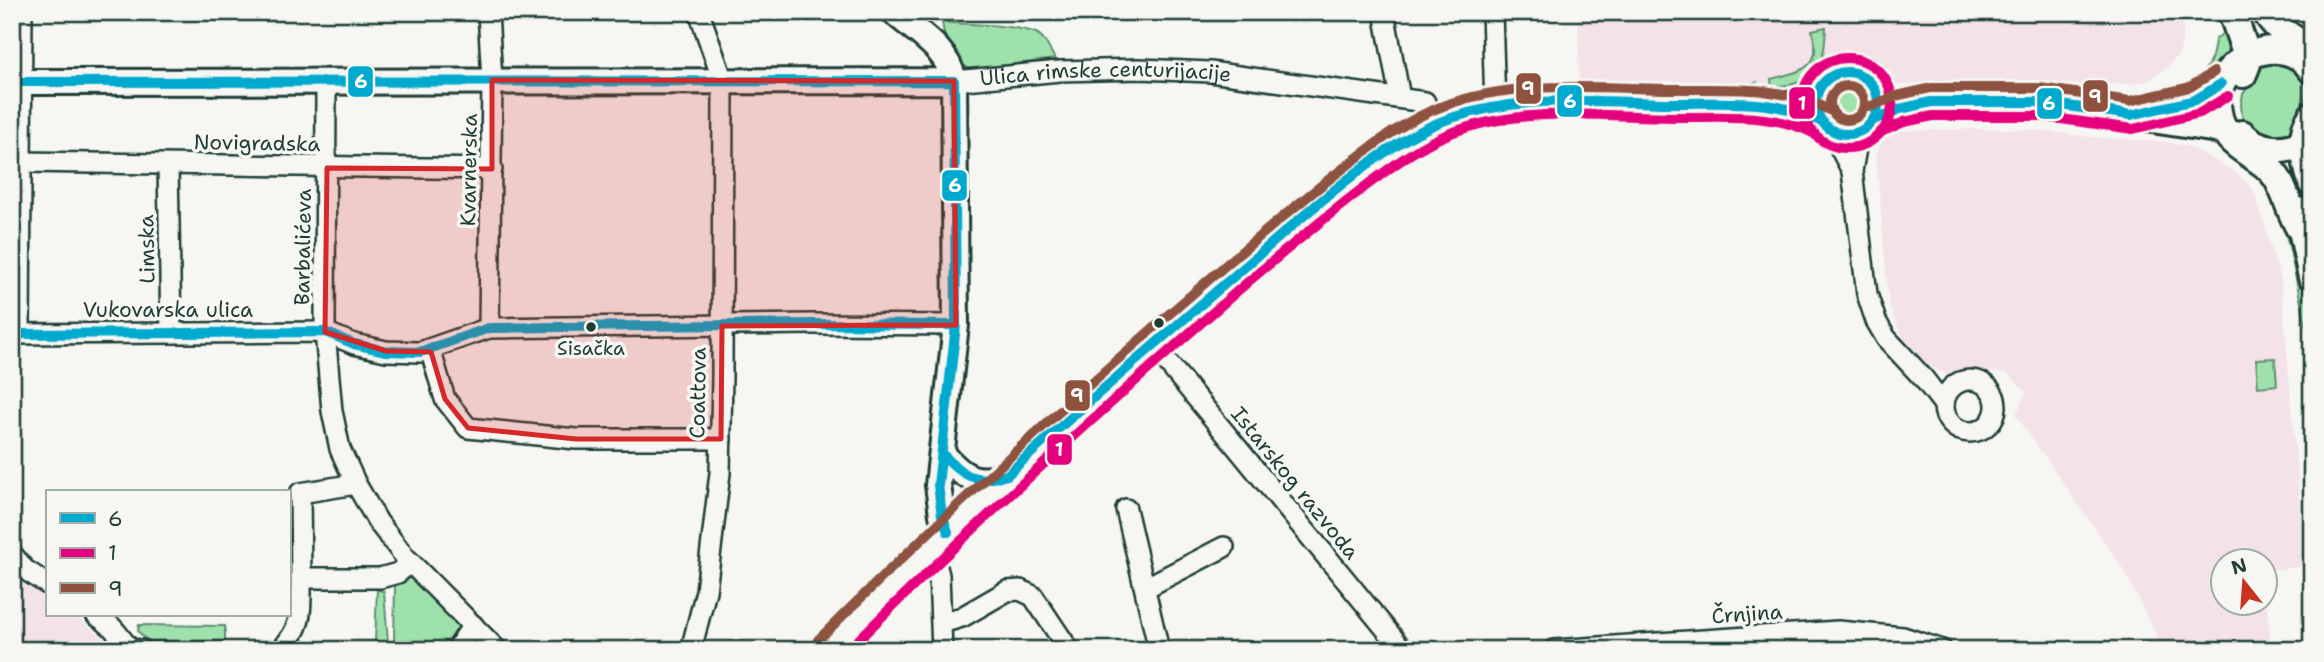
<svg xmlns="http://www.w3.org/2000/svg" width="2324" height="662" viewBox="0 0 2324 662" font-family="'Shantell Sans',sans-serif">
<rect width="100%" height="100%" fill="#f6f6f2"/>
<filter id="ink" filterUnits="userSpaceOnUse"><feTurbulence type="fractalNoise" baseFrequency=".0143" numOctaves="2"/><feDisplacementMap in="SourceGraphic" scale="14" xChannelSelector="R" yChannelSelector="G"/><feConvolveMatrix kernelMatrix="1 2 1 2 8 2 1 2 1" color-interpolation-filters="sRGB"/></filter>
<g filter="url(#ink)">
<path fill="#f3e2e7" d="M1578 12H2181L2183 32 2180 53 2166 69 2147 81 2128 84 1899 85 1864 61 1820 62 1799 86 1579 89Z
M1968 129H2025L2091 137 2167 142 2190 147 2237 173 2254 191 2281 280 2305 566 2265 571 2264 560H2222V602H2264L2265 577 2271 650H2164L2123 569 2016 415 2026 392 2007 373 1976 372 1957 379 1931 367 1905 344 1889 305 1876 157 1881 140 1895 131Z
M12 571 47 597V615H72L121 650H12Z"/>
<path fill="#9ee1ac" stroke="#5e8f70" stroke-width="2" d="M942 22C967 25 1014 24 1036 33 1045 37 1050 51 1055 59L971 70C951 59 945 44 942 22Z
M1826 27C1824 70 1817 83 1772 87L1771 79C1802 71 1824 68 1812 30Z
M2223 33C2231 48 2227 58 2222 73L2191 88C2205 67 2212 68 2215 40Z
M2274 62C2286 65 2296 66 2302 78 2314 100 2295 114 2290 135L2265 137 2248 127 2242 116 2241 104 2243 94 2250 84 2255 66Z
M1847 73C1868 75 1879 89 1877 111L1850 134C1812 130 1805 80 1847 73Z
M1757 82 1758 91H1702V88L1740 87Z
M1641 83H1692L1697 88V91L1642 89Z
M2278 207C2299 255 2312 302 2312 355L2289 246Z
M2275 358 2277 385 2258 387 2256 359Z
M415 570 471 625 452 650 398 647 394 642 395 583Z
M377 589 384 592 388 642 377 646 375 643Z
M139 625 225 626V641H151L145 639 138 631Z"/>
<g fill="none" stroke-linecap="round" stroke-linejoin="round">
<g stroke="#1f3d34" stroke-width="24">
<g id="minor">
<path d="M488 12 492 80 489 328"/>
<path d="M1384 12 1400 98"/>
<path d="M1492 12 1495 106"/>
<path d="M326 81 325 332 332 411 340 449 356 484 378 522 405 557 497 650"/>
<path id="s1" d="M954 81 1060 71 1140 69 1210 72 1425 102"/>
<path d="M1830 129 1852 171"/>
<path d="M1859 132 1852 171 1867 294 1876 321 1886 338 1924 379 1944 405"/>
<path d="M22 162 492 169"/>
<path d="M168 165 171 333"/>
<path d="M12 334 325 332 354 344 386 351 420 352 489 328 812 324 956 325"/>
<path d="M20 334 22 12"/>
<path d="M1153 345 1403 650"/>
<path d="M430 349 445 399 468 428 576 439H721"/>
<circle cx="1970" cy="406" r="26"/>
<path d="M356 484 300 493 301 578H380L398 573 410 562"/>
<path d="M1126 509 1159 650"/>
<path d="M932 548 939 575 942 650"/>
<path d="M12 554 24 569 47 584"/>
<path d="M1145 588 1224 547"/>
<path d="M96 615C115 627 116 633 130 649L142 650"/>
<path d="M942 623 962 617 1007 591 1020 590 1033 596 1069 650"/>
<path d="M281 650C304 625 301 610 301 578"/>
<path d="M456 650 473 625"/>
<path d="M691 650 706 591 720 473 722 377 723 81 699 12"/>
<path d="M1554 650 1838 631 1903 637 1942 650"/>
</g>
</g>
<g stroke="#1f3d34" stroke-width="30">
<path id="tertiary" d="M894 12C918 33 948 49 954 81L956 325 938 485 942 515 948 532
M12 82 954 81
M942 453C962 477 976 486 1007 475"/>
</g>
<g stroke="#1f3d34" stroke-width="32">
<path id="secondary" d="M2232 12 2247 56V64L2243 74
M2266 12C2278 32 2294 38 2312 51
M1816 103a31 31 0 1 1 62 0a31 31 0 1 1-62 0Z
M2143 112 2195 100 2221 84
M2312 116C2297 137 2306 160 2312 183
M1874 120 1900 109 1931 102H2040L2211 128 2245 137
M2242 134C2261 154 2290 153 2312 138
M2298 211 2312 277
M2299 227C2290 212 2286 193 2277 178 2258 150 2225 152 2218 112 2208 60 2284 26 2312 70
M828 650C960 517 1098 392 1240 271 1277 239 1313 208 1352 179 1382 156 1412 133 1448 119 1517 93 1603 102 1675 103 1719 104 1785 97 1822 122"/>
</g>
<use href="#minor" stroke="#f6f6f2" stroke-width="19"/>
<use href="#tertiary" stroke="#f6f6f2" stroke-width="24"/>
<use href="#secondary" stroke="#f6f6f2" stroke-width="26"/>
<g stroke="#f6f6f2" stroke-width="16">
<path id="bus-1" d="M1816 103a31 31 0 1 1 62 0a31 31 0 1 1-62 0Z
M12 82 954 81 956 325 938 485 942 515 948 532
M1874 120 1900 109 1931 102H2040L2131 115 2195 100 2221 84
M12 334 325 332 354 344 386 351 420 352 489 328 812 324 956 325
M942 453C963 477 976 484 1007 475 1088 401 1171 330 1254 259 1307 213 1385 140 1451 118 1521 95 1595 101 1666 103 1719 104 1774 96 1822 122"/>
</g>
<g stroke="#f6f6f2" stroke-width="16">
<path id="bus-2" d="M1802 103a45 45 0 1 1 90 0a45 45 0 1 1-90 0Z
M1879 133 1904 122 1933 116H2039L2133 129 2200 113 2228 96
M848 650C977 522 1112 400 1249 281 1286 250 1324 218 1362 189 1390 168 1419 145 1451 133 1521 106 1599 116 1672 117 1720 118 1771 111 1815 134"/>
</g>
<g stroke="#f6f6f2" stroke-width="16">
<path id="bus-3" d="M1830 103a17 17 0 1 1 34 0a17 17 0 1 1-34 0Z
M1869 107 1896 96 1931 88H2040L2130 101 2190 87 2214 72
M818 640C950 509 1086 385 1227 264 1266 231 1304 198 1345 167 1375 144 1407 119 1443 106 1516 79 1597 88 1673 89 1726 90 1780 84 1829 110"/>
</g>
<use href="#bus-1" stroke="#00a9ce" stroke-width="10"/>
<use href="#bus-2" stroke="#e5007d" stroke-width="10"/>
<use href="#bus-3" stroke="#8e523f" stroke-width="10"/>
</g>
</g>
<path fill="#d62828" fill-opacity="0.2" stroke="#d62828" stroke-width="5" stroke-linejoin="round" d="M492 80 954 81 956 325 722 326 721 439H576L468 428 445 399 431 352 386 351 325 332 327 168 492 169Z"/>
<g fill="#1f3d34" stroke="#f6f6f2" stroke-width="2.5">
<circle cx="1159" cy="323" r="6"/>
<circle cx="591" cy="327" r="6"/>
</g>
<g text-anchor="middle" stroke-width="7" stroke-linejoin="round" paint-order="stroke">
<g font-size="19" fill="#1f3d34" stroke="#f6f6f2">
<text x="591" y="355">Sisačka</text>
</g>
<g font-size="21" fill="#1f3d34" stroke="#f6f6f2">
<text dy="7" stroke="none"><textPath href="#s1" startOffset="152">Ulica rimske centurijacije</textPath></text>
<text transform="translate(257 143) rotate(1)" y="7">Novigradska</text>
<text transform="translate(469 170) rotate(-89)" y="7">Kvarnerska</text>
<text transform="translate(303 247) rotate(-89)" y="7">Barbalićeva</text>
<text transform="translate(147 249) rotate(-91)" y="7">Limska</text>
<text x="168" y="317">Vukovarska ulica</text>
<text transform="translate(698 393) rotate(-89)" y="7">Coattova</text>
<text transform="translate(1295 483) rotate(51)" y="7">Istarskog razvoda</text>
<text transform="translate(1747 614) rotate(-4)" y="7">Črnjina</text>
</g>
</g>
<g stroke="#f6f6f2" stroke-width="2.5">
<rect x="347" y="65" width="27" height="33" rx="7" fill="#00a9ce"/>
<rect x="1515" y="72" width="27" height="33" rx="7" fill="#8e523f"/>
<rect x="2082" y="79" width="27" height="34" rx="7" fill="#8e523f"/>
<rect x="1556" y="84" width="27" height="34" rx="7" fill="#00a9ce"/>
<rect x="1788" y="86" width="28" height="34" rx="7" fill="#e5007d"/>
<rect x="2036" y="87" width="27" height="33" rx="7" fill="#00a9ce"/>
<rect x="941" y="169" width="27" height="33" rx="7" fill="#00a9ce"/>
<rect x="1064" y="379" width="27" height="33" rx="7" fill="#8e523f"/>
<rect x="1046" y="433" width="27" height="33" rx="7" fill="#e5007d"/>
</g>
<g font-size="19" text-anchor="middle" font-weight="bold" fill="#fff">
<text x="361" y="88">6</text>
<text x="1528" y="95">9</text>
<text x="2095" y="103">9</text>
<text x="1570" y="108">6</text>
<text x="1802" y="110">1</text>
<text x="2049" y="110">6</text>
<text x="955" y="192">6</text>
<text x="1077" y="402">9</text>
<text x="1059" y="456">1</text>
</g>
<rect width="2324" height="662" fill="none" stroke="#f6f6f2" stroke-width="42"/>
<rect x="21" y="21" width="2282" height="620" fill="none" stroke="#1f3d34" stroke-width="2.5" filter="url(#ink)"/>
<rect x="46" y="490" width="245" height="126" fill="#f6f6f2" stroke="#a0aca6" stroke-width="2"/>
<rect x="60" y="513" width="35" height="10" fill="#00a9ce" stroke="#a0aca6" stroke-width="2"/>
<text x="108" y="526" font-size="21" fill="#1f3d34">6</text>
<rect x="60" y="548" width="35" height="10" fill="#e5007d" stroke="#a0aca6" stroke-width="2"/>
<text x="108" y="560" font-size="21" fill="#1f3d34">1</text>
<rect x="60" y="583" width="35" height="10" fill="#8e523f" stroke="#a0aca6" stroke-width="2"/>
<text x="108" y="596" font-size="21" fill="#1f3d34">9</text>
<g transform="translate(2244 582) rotate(343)"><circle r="33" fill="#f6f6f2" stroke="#a0aca6" stroke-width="2"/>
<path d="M0-5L12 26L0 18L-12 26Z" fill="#c8321e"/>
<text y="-10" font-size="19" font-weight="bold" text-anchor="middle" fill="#1f3d34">N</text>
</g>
</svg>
